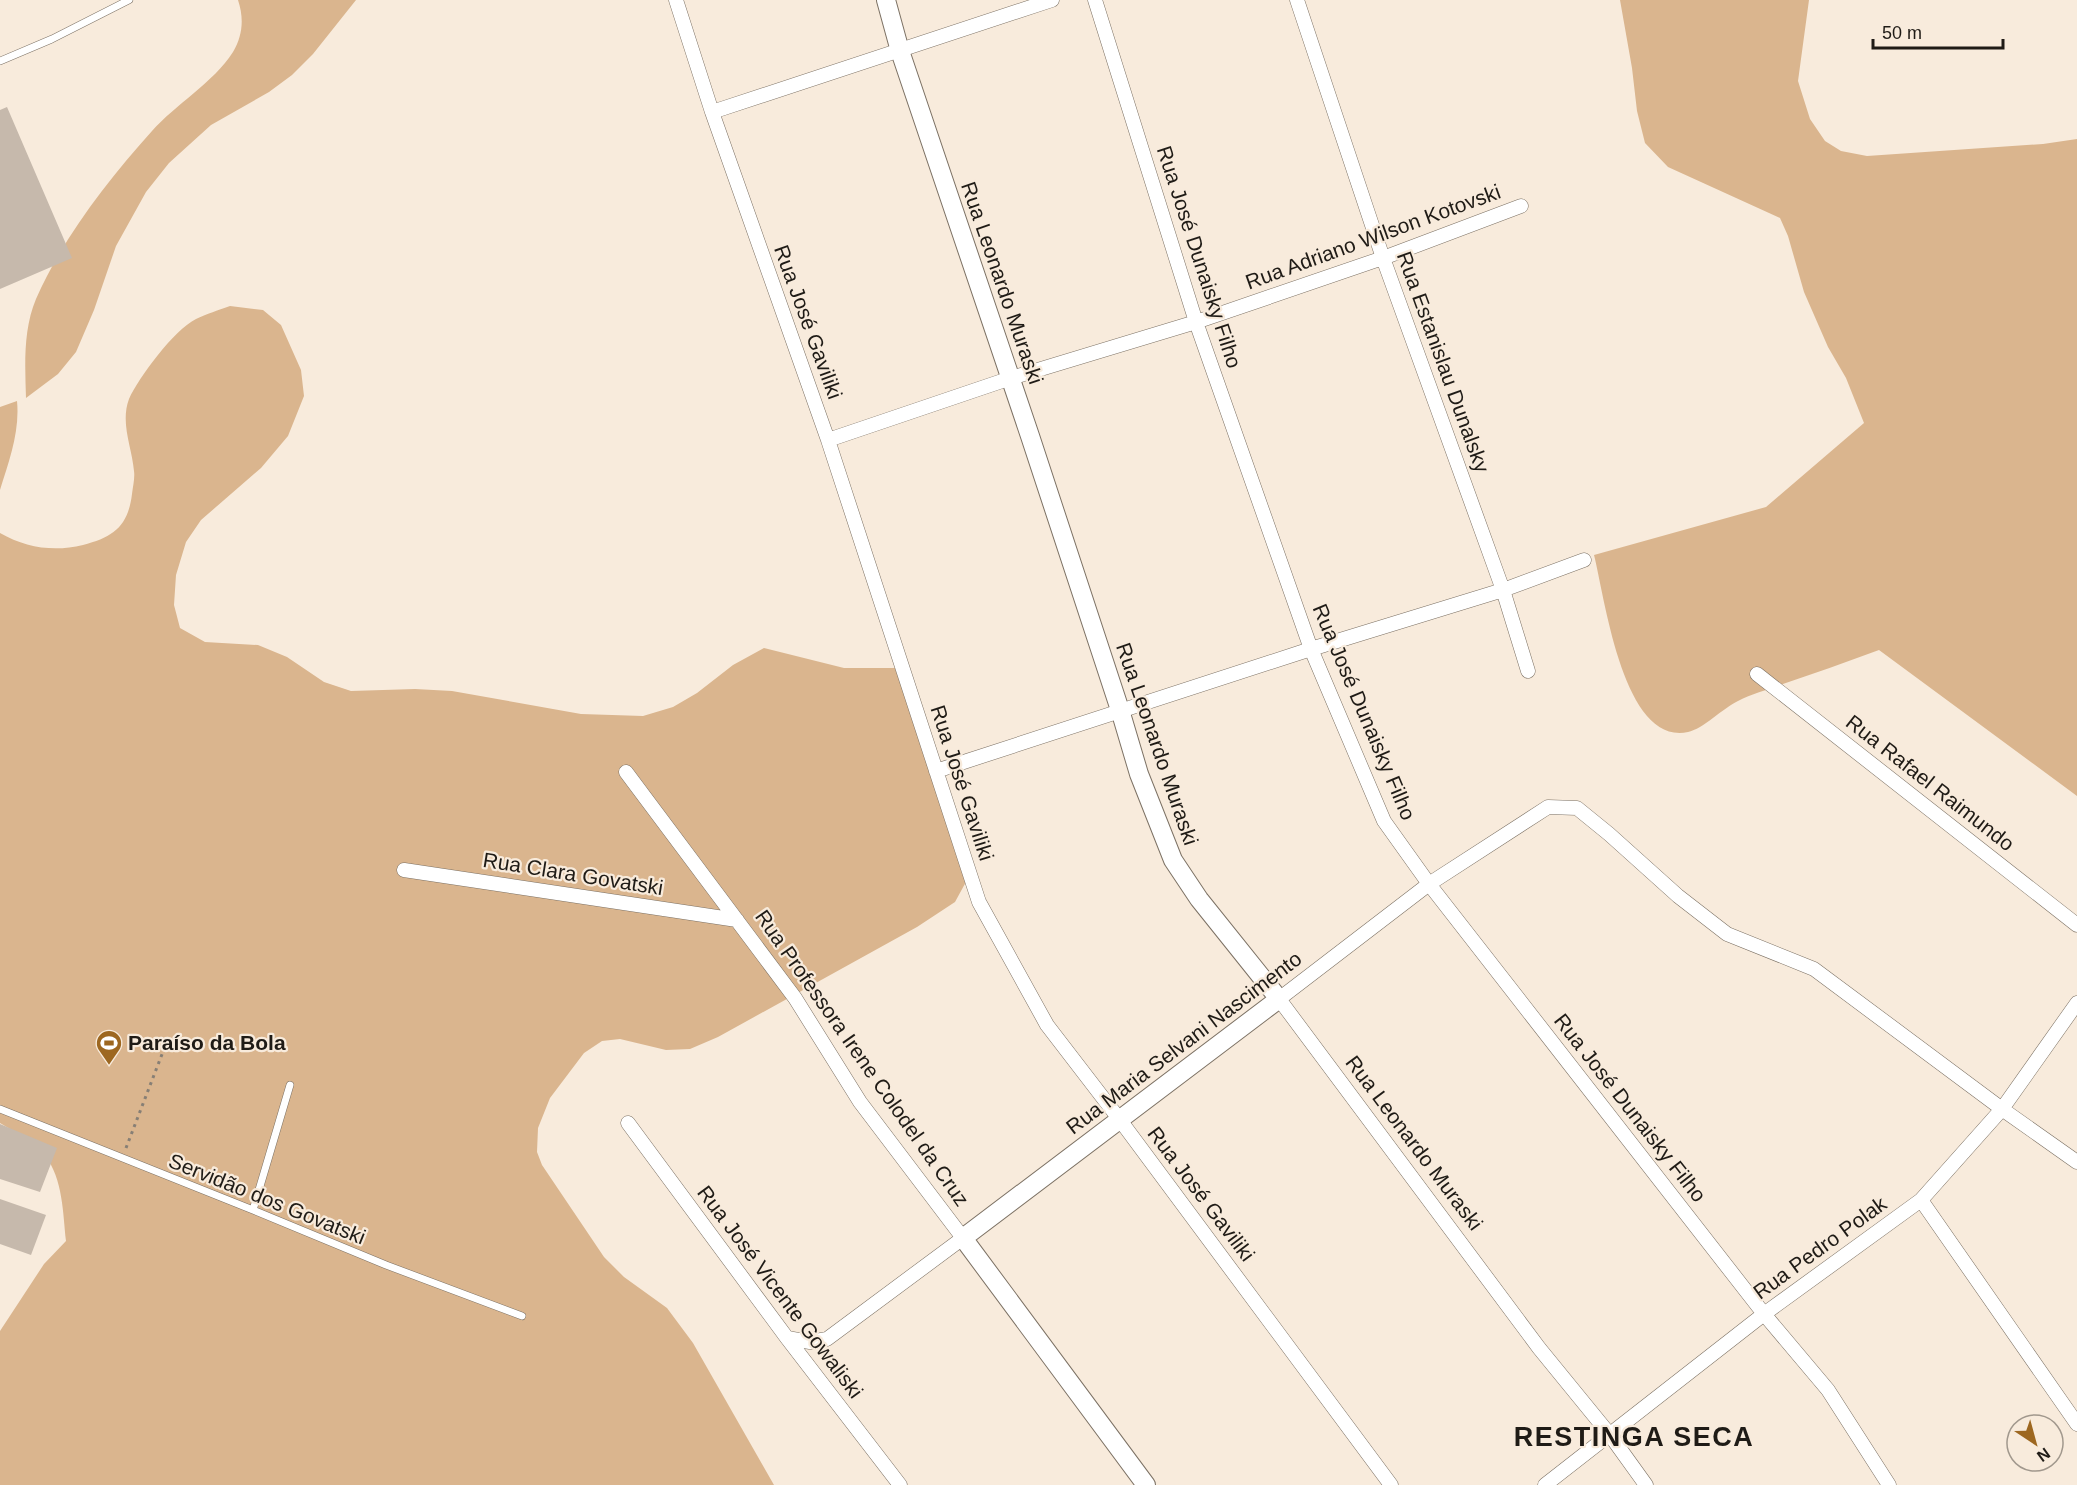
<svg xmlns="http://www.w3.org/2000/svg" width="2077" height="1485" viewBox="0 0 2077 1485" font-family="Arial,sans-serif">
<rect width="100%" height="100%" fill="#f8ebdc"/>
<path fill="#dab58e" d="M238 0H356L313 54 292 75 269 92 211 125 169 163 146 192 116 246 94 310 76 352 58 374 26 398C25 365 23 330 36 299 63 238 107 181 152 131 176 104 213 83 233 52 243 35 244 18 238 0Z
M1620 0H1809L1798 81 1810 119 1825 141 1841 151 1867 156 2043 144 2077 139V796L1879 650C1846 662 1813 674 1780 685 1767 690 1751 694 1738 701 1723 708 1703 729 1688 732 1623 746 1605 598 1594 555L1766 507 1864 423 1846 378 1828 347 1804 292 1788 236 1780 218 1668 167 1645 143 1637 111 1632 68Z
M230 306 263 310 281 325 301 370 304 396 288 436 261 468 201 520 186 542 176 575 174 605 180 628 205 642 258 645 287 657 324 682 351 691 415 689 452 691 581 714 643 716 673 707 697 693 733 665 764 648 844 668H895L937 782 967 880 955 902 917 927 718 1037 690 1049 666 1050 620 1039 602 1041 584 1053 550 1098 538 1128 537 1152 542 1165 604 1257 624 1277 667 1308 693 1343 774 1485H0V1331L44 1264 66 1241C63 1214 63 1178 45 1156 34 1142 15 1132 0 1123V533C26 548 54 552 83 545 114 537 128 526 132 494 133 486 135 478 134 471 132 447 120 423 129 399 139 377 174 330 196 319 206 314 219 310 230 306Z
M17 401C20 432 9 461 0 490V407Z"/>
<path fill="#c6b9ac" d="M7 107 72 258 0 289V110Z
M0 1124 57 1148 40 1192 0 1179Z
M0 1199 46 1215 31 1255 0 1244Z"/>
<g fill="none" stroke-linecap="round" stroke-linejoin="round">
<g stroke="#7c7164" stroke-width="8">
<path id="service" d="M0 61 52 39 129 0
M0 1109 253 1210 386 1265 522 1316
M253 1210 290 1085"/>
</g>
<g stroke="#7c7164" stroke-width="15">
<path id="minor" d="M676 0 712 112 828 440 979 902 1047 1025 1120 1120 1391 1485
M1095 0 1196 322 1311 649 1384 821 1429 884 1764 1314 1828 1390 1889 1485
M1297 0 1383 258 1503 590 1528 671
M712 112 1052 0
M828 440 1011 378 1196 322 1383 258 1521 206
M1757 674 2077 925
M936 771 1311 649 1503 590 1584 560
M626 772 795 998 860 1102 963 1238 827 1339 810 1342 787 1338
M404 870 737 920
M628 1123 787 1338 900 1485
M1921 1200 2077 1424
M1545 1485 1764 1314 1921 1200 2002 1109 2077 1003
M1646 1485 1610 1435 1539 1348 1279 999 1429 884 1548 807 1577 808 1609 834 1678 896 1727 934 1814 969 2002 1109 2077 1162"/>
</g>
<g stroke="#7c7164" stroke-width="20">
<path id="tertiary" d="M886 0 900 51 1030 436 1120 710 1139 774 1173 860 1199 899 1279 999 963 1238 1146 1485"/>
</g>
<path stroke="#877f75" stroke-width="3" stroke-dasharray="3 4.5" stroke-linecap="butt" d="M126 1148 164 1049"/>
<use href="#service" stroke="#fff" stroke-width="7"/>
<use href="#minor" stroke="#fff" stroke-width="14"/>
<use href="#tertiary" stroke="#fff" stroke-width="18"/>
</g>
<defs>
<g id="stadium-pin" transform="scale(1.35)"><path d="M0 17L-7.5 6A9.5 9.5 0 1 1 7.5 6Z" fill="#9d6720" stroke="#f8ebdc"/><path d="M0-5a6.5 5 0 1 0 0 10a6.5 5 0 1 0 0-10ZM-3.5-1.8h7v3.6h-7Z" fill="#fff"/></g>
</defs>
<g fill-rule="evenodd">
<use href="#stadium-pin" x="109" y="1043"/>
</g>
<g text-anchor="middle" stroke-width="4.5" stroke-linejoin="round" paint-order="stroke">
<g font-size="21" fill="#1f1b16" stroke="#f8ebdc">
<text transform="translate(1373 237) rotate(-20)" y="7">Rua Adriano Wilson Kotovski</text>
<text transform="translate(1199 257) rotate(72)" y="7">Rua José Dunaisky Filho</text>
<text transform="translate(1002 283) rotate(71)" y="7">Rua Leonardo Muraski</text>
<text transform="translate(808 322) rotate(70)" y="7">Rua José Gaviliki</text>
<text transform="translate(1443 362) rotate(70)" y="7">Rua Estanislau Dunalsky</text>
<text transform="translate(1364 712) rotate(67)" y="7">Rua José Dunaisky Filho</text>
<text transform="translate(1157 744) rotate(71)" y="7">Rua Leonardo Muraski</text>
<text transform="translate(962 783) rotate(72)" y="7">Rua José Gaviliki</text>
<text transform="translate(1930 783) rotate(38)" y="7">Rua Rafael Raimundo</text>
<text transform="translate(573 874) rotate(9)" y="7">Rua Clara Govatski</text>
<text transform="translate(1184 1043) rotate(-37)" y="7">Rua Maria Selvani Nascimento</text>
<text transform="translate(862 1058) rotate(55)" y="7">Rua Professora Irene Colodel da Cruz</text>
<text transform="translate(1630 1108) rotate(52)" y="7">Rua José Dunaisky Filho</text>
<text transform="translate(1414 1143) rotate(53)" y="7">Rua Leonardo Muraski</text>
<text transform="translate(1201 1194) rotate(53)" y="7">Rua José Gaviliki</text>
<text transform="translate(267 1199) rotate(22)" y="7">Servidão dos Govatski</text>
<text transform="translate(1820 1248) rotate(-36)" y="7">Rua Pedro Polak</text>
<text transform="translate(780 1292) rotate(53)" y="7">Rua José Vicente Gowaliski</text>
</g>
<g font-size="21" font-weight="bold" fill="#1f1b16" stroke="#f8ebdc" text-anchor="start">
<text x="128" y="1050">Paraíso da Bola</text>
</g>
<g font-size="27" font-weight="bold" letter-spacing="1.5" fill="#1f1b16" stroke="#f8ebdc">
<text x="1634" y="1446">RESTINGA SECA</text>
</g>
</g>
<g transform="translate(2035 1443) rotate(144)"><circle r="28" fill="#f8ebdc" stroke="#a1988d" stroke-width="1.5"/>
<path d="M0-4.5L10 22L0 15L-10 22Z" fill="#9d6720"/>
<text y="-9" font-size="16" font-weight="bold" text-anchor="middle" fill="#1f1b16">N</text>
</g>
<path d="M1873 39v9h130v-9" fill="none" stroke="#1f1b16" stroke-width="3"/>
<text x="1882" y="39" font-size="18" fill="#1f1b16" stroke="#f8ebdc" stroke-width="4.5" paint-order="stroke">50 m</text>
</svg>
